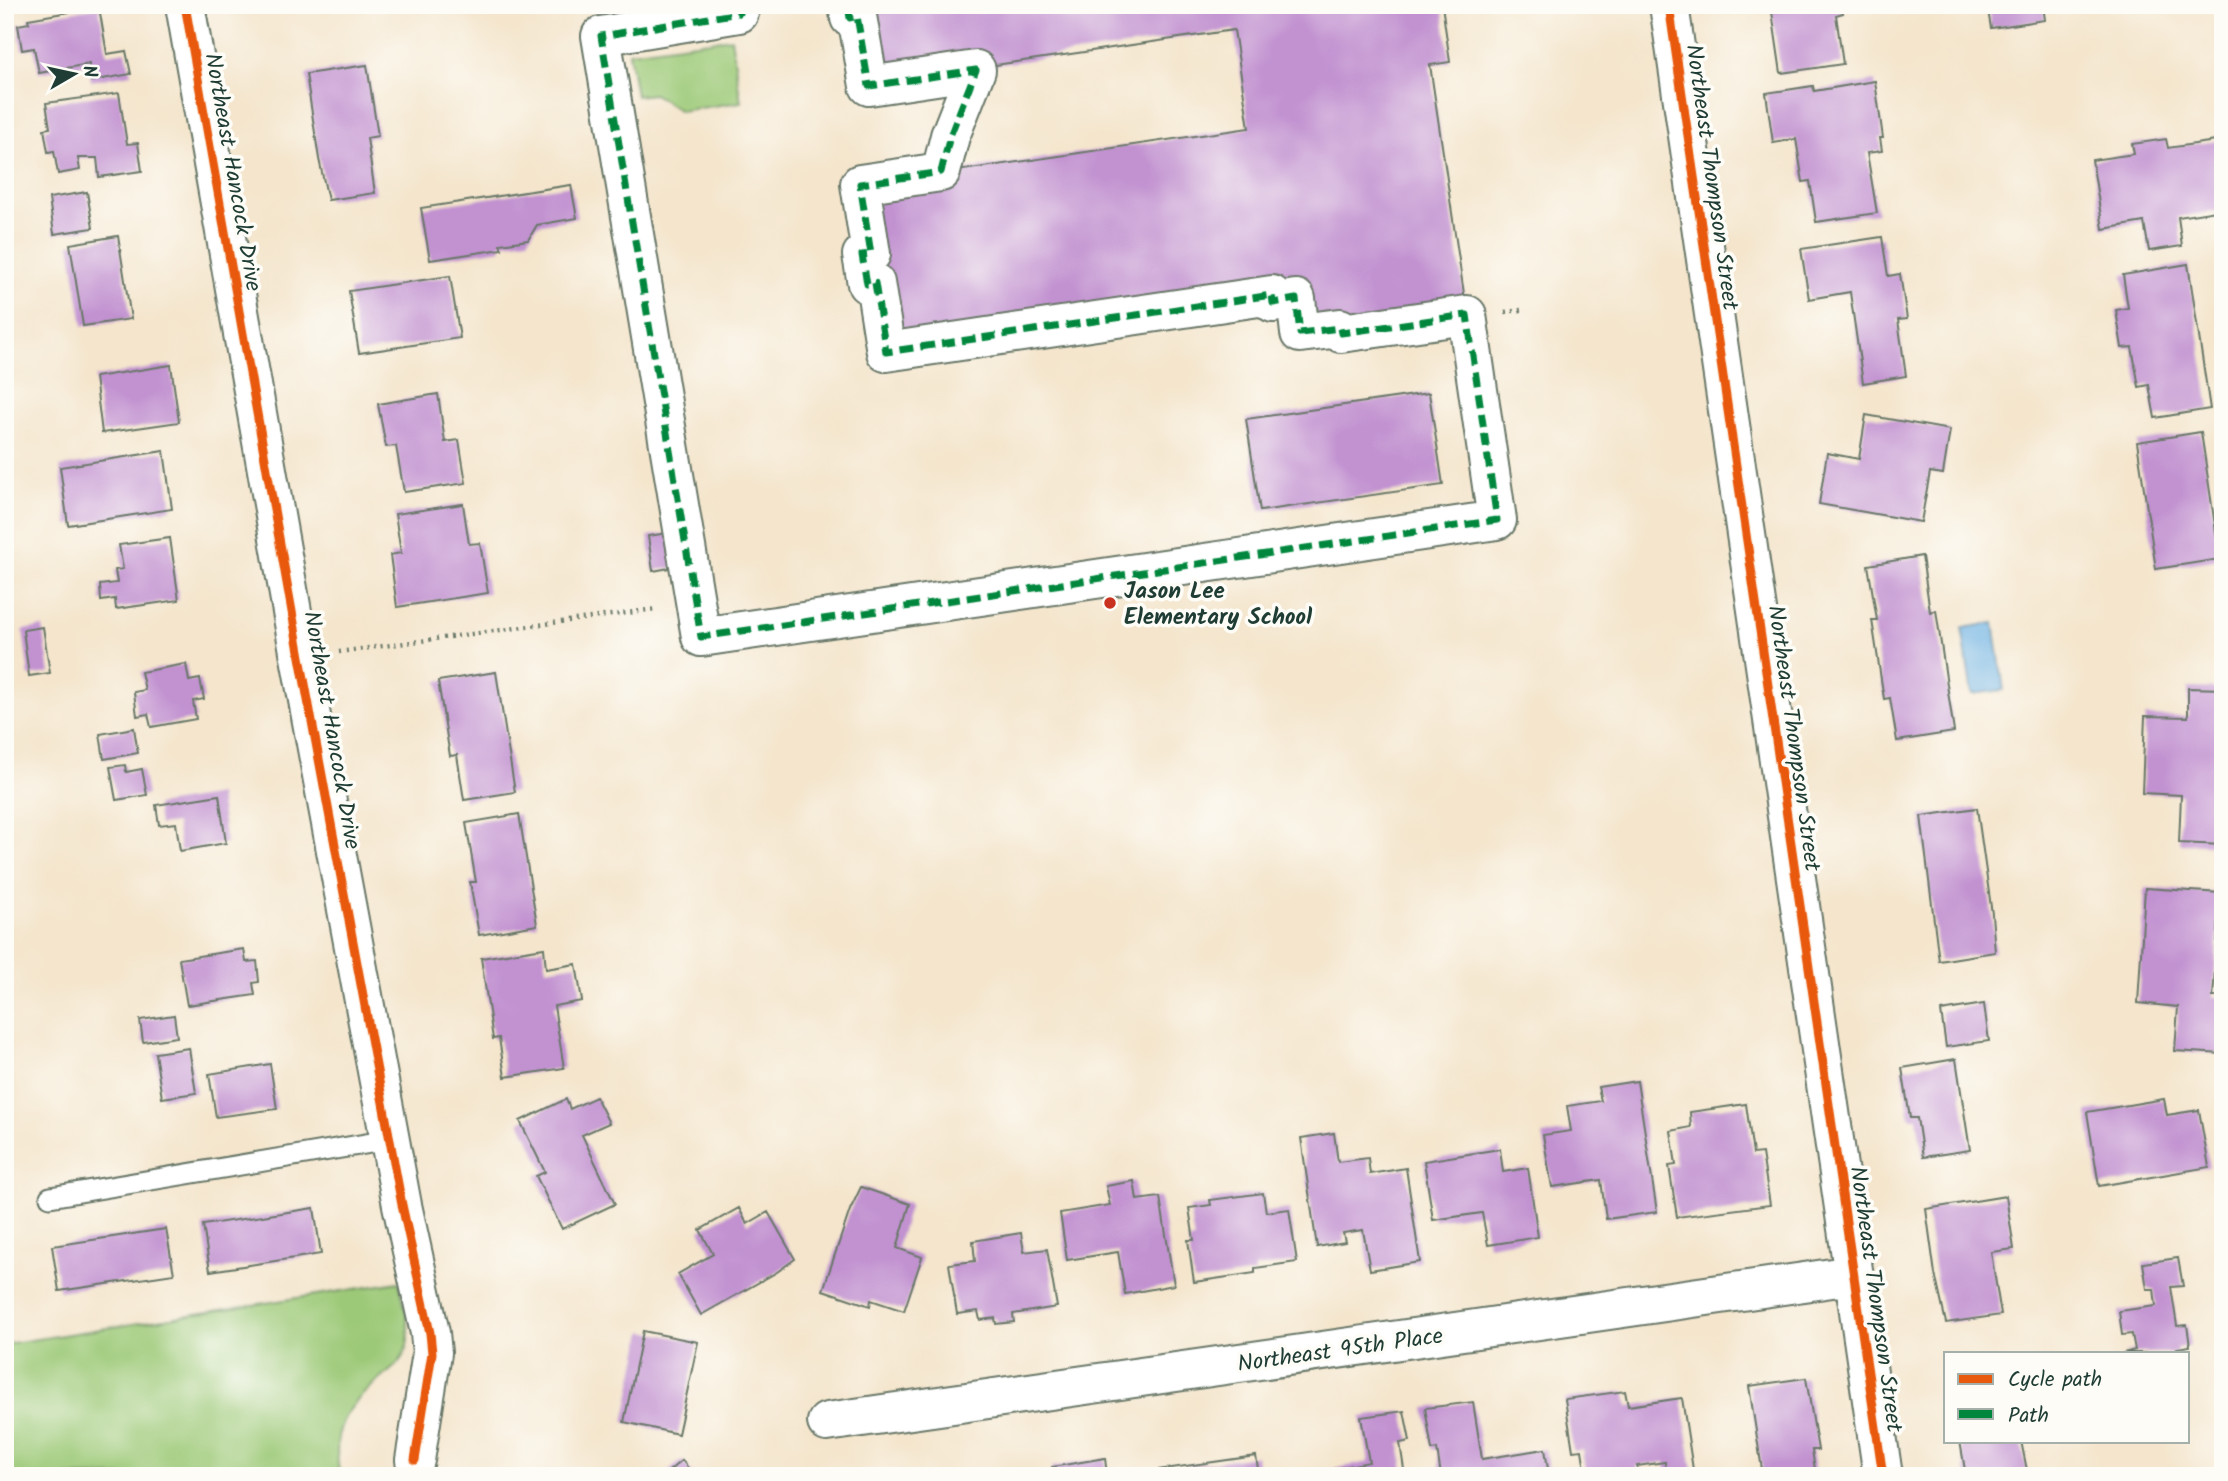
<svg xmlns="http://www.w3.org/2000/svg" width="2228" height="1481" viewBox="0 0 2228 1481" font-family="Kalam,sans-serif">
<rect width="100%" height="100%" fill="#fdfcf7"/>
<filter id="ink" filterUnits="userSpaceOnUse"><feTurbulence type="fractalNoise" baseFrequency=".0143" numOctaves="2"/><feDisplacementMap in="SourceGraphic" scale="14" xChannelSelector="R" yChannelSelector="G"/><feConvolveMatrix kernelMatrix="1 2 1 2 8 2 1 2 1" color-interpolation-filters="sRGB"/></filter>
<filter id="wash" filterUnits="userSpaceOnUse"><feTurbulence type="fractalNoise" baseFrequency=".00686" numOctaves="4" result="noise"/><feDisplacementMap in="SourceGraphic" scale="28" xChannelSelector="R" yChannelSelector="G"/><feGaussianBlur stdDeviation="1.57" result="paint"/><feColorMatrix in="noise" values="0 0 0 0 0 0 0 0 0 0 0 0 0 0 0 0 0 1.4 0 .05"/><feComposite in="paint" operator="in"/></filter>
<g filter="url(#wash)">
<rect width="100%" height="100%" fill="#f4e5cc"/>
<path fill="#9cc977" stroke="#5e8356" stroke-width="2" d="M731 38 741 102 680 111 654 94 636 96 629 52Z
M399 1282C402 1297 411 1326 408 1340 405 1361 396 1366 381 1378 345 1408 330 1429 340 1476H5V1344Z"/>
<path fill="#6cb0e2" stroke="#46768b" stroke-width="2" d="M1994 623 2004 690 1972 694 1962 628Z"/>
<g id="blocks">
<path fill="#c191d0" d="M862 5H1442L1450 62 1430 65 1467 314 1341 332 1296 299 886 351 861 185 1249 128 1234 30 873 83Z
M1771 5H1841L1843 13 1836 15 1843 64 1781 73Z
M1987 5H2043L2045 20 1991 28Z
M99 7 107 54 126 51 131 74 91 81 89 64 39 73 34 48 22 50 18 25 29 23 28 19Z
M367 65 378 136 367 138 375 193 328 200 319 159 306 74Z
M1875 81 1883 138H1880L1882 151 1867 153 1877 213 1816 222 1810 181 1803 182 1796 139 1773 143 1766 93 1813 86 1814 91Z
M119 93 127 144 138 143 142 171 99 177 97 158H78L80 170 58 174 54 151 48 152 44 129 50 128 46 103Z
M2166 139 2168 148 2223 140V210L2178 217 2182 246 2149 251 2144 222 2103 229 2092 160 2134 154 2132 144Z
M571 185 577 218 537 225 528 240 500 244 502 249 430 260 421 208Z
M87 192 93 228 54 234 49 198Z
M118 236 131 319 83 326 70 244Z
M1882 237 1888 276 1900 274 1907 319 1898 320 1906 376 1863 383 1850 292 1809 299 1801 249Z
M2188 264 2210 409 2155 418 2149 385 2139 387 2132 347 2122 348 2116 310 2128 308 2123 275Z
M450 276 460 338 359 353 349 291Z
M171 365 179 422 102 433 95 377Z
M1429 393 1443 485 1260 511 1246 419Z
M438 394 445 442 459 440 466 483 404 492 396 446 386 447 378 404Z
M1866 415 1950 430 1943 474 1930 472 1921 522 1819 504 1827 453 1859 459Z
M2201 432 2220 559 2156 569 2137 442Z
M164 451 172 509 68 525 60 467Z
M463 504 469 544 480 543 488 593 397 607 390 555 401 553 395 514Z
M675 532 680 566 653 571 648 536Z
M170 538 179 600 116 609 115 599 101 601 100 585 117 583 115 570 123 569 119 545Z
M1922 556 1930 612 1936 610 1954 732 1897 741 1890 698 1884 699 1872 620H1877L1868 565Z
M43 627 50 673 29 676 23 630Z
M186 664 189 681 200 679 204 699 193 701 196 719 151 727 148 714 137 716 134 692 145 690 141 672Z
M496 672 515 792 464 800 457 755 450 756 438 681Z
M2188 688 2223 689V758H2219L2218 801H2223V845L2179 843 2181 795 2142 793 2145 716 2188 717Z
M134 728 138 753 104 759 100 734Z
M125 765 126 772 142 769 147 795 116 800 110 767Z
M219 795 226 843 180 851 176 823 159 825 156 805Z
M1977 808 1992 914 1995 952 1939 961 1921 816Z
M519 814 537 925 479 935 470 882H476L466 823Z
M2145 888 2221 893 2213 997H2223V1054L2175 1051 2178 1007 2138 1003Z
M544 948 546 969 576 964 582 1001 554 1006 564 1068 505 1077 499 1038 493 1039 481 958Z
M244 949 246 962 257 961 259 982 253 983 255 995 187 1005 179 959Z
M5 988 11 1013 5 1014Z
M1984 1004 1989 1041 1946 1047 1941 1011Z
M174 1015 177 1037 143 1042 140 1020Z
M189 1048 196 1093 162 1098 155 1053Z
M1956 1059 1970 1150 1923 1157 1917 1118H1910L1902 1068Z
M270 1064 277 1109 216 1117 209 1074Z
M1637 1081 1657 1212 1606 1219 1601 1180 1552 1187 1543 1135 1571 1131 1567 1106 1601 1101 1598 1087Z
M596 1097 609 1123 582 1135 615 1204 562 1229 536 1176 545 1172 520 1121 566 1099 570 1109Z
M2164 1099 2167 1115 2199 1110 2209 1167 2099 1186 2087 1112Z
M1746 1104 1753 1154 1762 1153 1770 1205 1677 1217 1669 1166 1676 1165 1671 1131 1691 1127 1690 1112Z
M1334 1133 1338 1162 1368 1158 1370 1174 1406 1168 1420 1262 1370 1270 1363 1230 1343 1233 1345 1242 1317 1247 1301 1138Z
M1500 1149 1503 1172 1528 1168 1538 1237 1488 1245 1482 1213 1433 1220 1424 1161Z
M1134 1181 1137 1200 1160 1197 1174 1285 1125 1294 1118 1252 1067 1260 1060 1213 1110 1205 1106 1186Z
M861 1187 910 1204 897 1248 922 1257 904 1311 871 1300 870 1306 823 1290 850 1210Z
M1263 1193 1266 1212 1289 1209 1297 1262 1255 1268V1273L1194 1282 1188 1240H1194L1189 1208 1211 1205 1210 1200Z
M2006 1196 2014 1249 1991 1252 2001 1315 1946 1323 1935 1274 1926 1209Z
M314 1208 321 1254 210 1271 203 1225Z
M739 1208 747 1224 768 1212 795 1259 777 1272 701 1315 678 1274 713 1254 700 1230Z
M166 1229 174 1274 59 1291 52 1246Z
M1021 1233 1024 1252 1047 1249 1057 1307 1013 1314 1014 1322 996 1324 995 1318 980 1320 978 1311 957 1314 949 1264 975 1261 973 1241Z
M2178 1258 2183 1286 2171 1287 2177 1326 2187 1325 2190 1346 2177 1348 2178 1353H2123L2135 1350 2132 1334 2122 1335 2119 1311 2156 1306 2154 1289H2147L2143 1263Z
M643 1331 698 1342 678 1434 624 1422Z
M1806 1378 1818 1450H1812L1816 1476H1763L1749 1386Z
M1625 1391 1628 1406 1682 1398 1694 1476H1666L1665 1462 1637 1466 1639 1476H1586L1582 1450 1573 1451 1565 1399Z
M1473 1402 1482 1459 1545 1449 1549 1476H1441L1437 1449 1432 1450 1425 1408Z
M1404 1411 1410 1441 1400 1443 1405 1476H1296L1369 1462 1361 1417Z
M1960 1441H2021L2027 1470 1987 1476H1966Z
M1256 1456 1259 1476H1143V1472Z
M1105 1458 1107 1476H1053L1052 1467Z
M682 1460 694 1476H663Z"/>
</g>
</g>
<g filter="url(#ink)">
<use href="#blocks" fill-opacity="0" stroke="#6a7869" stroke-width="2"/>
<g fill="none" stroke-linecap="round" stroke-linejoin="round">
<g stroke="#6a7869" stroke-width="23">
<path id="lane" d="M50 1197 389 1140"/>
</g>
<g stroke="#6a7869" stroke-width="42">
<path id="street" d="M185 5 300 657 402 1205 430 1333 432 1353 415 1460
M742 5 738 6 739 13 601 36 701 637 1497 520 1467 315 1341 333 1340 328 1300 333 1296 299 1273 303 1272 295 886 352 875 283 867 284 862 255 871 254 860 184 941 172 950 136 976 70 869 86 857 16 850 18 848 5
M1669 5 1883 1476
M827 1422 1853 1275"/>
</g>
<path stroke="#6a7869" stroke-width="4.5" stroke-dasharray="2 5" stroke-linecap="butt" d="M1505 312 1521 310
M339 652 656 609"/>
<use href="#lane" stroke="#fff" stroke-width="19"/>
<use href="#street" stroke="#fff" stroke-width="38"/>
<path stroke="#00873e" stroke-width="7" stroke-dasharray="14 7" stroke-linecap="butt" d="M742 5 738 6 739 13 601 36 701 637 1497 520 1467 315 1341 333 1340 328 1300 333 1296 299 1273 303 1272 295 886 352 875 283 867 284 862 255 871 254 860 184 941 172 950 136 976 70 869 86 857 16 850 18 848 5"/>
<g stroke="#fdfcf7" stroke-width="13">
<path id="cycleway" d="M185 5 300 657 402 1205 430 1333 432 1353 415 1460
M1669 5 1883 1476"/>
</g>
<use href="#cycleway" stroke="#e8590c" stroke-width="9"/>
</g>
</g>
<circle fill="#c8321e" stroke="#fdfcf7" stroke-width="2.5" cx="1110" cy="603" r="7"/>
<g text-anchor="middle" stroke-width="7" stroke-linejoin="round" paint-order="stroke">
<g font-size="23" fill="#1f3d34" stroke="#fdfcf7">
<text transform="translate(234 172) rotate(80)" y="8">Northeast Hancock Drive</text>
<text transform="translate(1713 177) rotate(82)" y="8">Northeast Thompson Street</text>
<text transform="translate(333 730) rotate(80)" y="8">Northeast Hancock Drive</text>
<text transform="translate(1795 738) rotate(82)" y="8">Northeast Thompson Street</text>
<text transform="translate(1877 1299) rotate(82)" y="8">Northeast Thompson Street</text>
<text transform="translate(1340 1349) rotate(-8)" y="8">Northeast 95th Place</text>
</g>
<g font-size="23" font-weight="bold" fill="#1f3d34" stroke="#fdfcf7" text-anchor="start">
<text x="1124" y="598">Jason Lee<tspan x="1124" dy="26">Elementary School</tspan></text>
</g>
</g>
<rect width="2228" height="1481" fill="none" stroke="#fdfcf7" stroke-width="28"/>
<rect x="1944" y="1352" width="245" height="91" fill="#fdfcf7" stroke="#a4b0a9" stroke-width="2"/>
<rect x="1958" y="1374" width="35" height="10" fill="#e8590c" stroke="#a4b0a9" stroke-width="2"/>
<text x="2008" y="1386" font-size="21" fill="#1f3d34">Cycle path</text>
<rect x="1958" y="1409" width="35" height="10" fill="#00873e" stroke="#a4b0a9" stroke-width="2"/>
<text x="2008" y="1422" font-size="21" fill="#1f3d34">Path</text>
<g transform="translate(74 74) rotate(81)" stroke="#fdfcf7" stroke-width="5" paint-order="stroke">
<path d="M0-5L12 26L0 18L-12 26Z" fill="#1f3d34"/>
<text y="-10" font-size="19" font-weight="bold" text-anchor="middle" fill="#1f3d34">N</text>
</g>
</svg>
